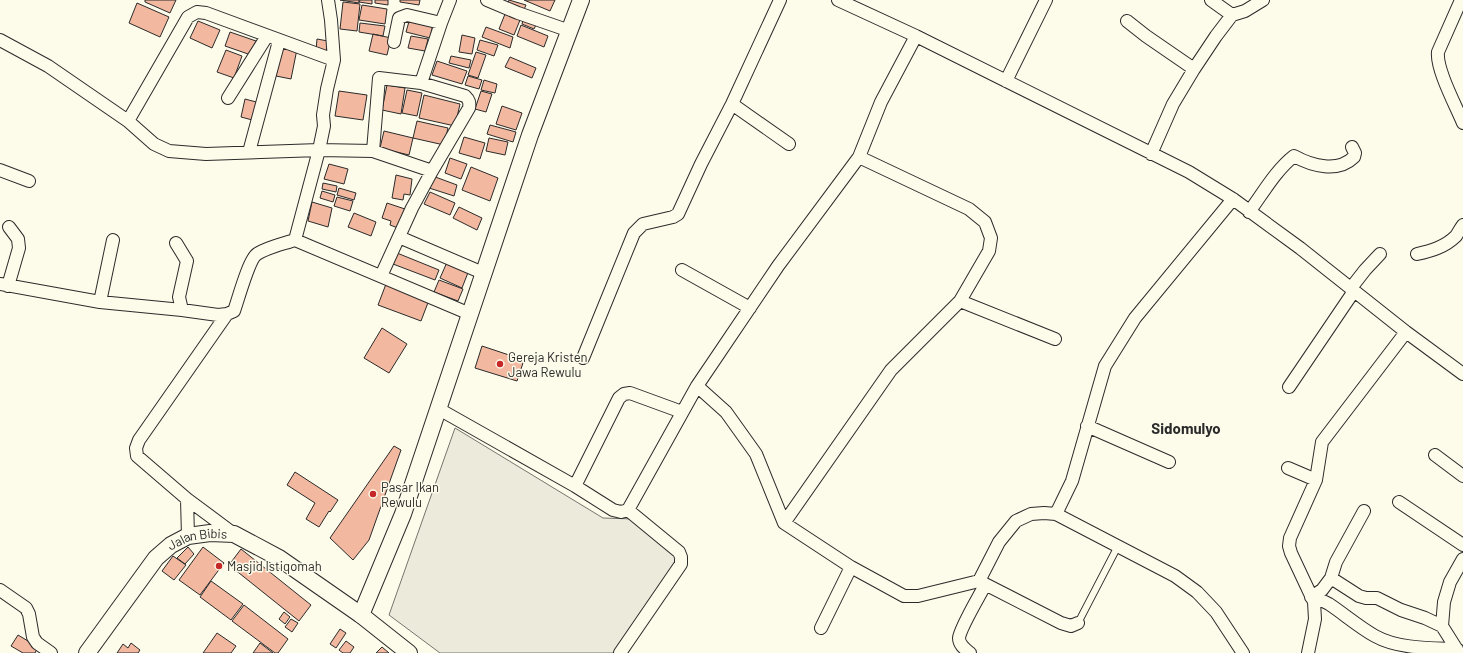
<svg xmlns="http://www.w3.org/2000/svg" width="1463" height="653" viewBox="0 0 1463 653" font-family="Barlow,sans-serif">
<rect width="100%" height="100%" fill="#fdfbea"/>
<path fill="#ecebdb" stroke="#74746e" d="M455 428 603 518 634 519 682 553 613 653H440L389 615Z"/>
<path fill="#f2b8a0" stroke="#2b2b2b" d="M145 0H176L170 13 145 2Z
M340 0H359V3Z
M360 0H372V4L359 2Z
M375 0H388V5L375 3Z
M400 0H420L419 5 400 2Z
M509 0 526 5 522 14 506 7Z
M524 0H555L550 11Z
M343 2 360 4 357 31 340 29Z
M137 3 169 17 160 37 129 23Z
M362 5 387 9 385 24 359 20Z
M505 14 520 20 514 35 499 29Z
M524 17 537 23 534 29 522 24Z
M410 18 433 24 430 38 406 32Z
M198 21 220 30 212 48 190 38Z
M360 23 385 26 383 36 359 32Z
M521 25 548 36 544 47 517 36Z
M486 27 513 37 510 48 482 37Z
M230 32 256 41 251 55 225 46Z
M373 34 391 38 387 55 369 51Z
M462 35 475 38 472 54 459 52Z
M411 36 428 39 425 51 408 48Z
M317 39 328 41 326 52 316 50Z
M480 40 498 45 494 56 477 50Z
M282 46 297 49 291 79 276 76Z
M226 50 242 56 234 78 217 72Z
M476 52 486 55 478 78 468 75Z
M451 56 471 60 469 68 449 63Z
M510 57 536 68 532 78 505 67Z
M437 61 467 71 462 84 432 75Z
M468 76 482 80 479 89 465 85Z
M484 80 497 84 495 93 481 90Z
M387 85 405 88 401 114 382 110Z
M407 90 422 93 417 116 402 113Z
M339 91 367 95 363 120 335 116Z
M481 91 492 94 486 112 475 109Z
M424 95 460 104 455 126 419 118Z
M245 99 260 103 256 121 241 117Z
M502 106 522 113 516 130 496 124Z
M417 121 448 128 444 145 413 138Z
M490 125 516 132 513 142 487 134Z
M384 131 413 138 409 155 380 148Z
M464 137 485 143 480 159 459 153Z
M489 138 508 142 505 155 486 151Z
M450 158 467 164 461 179 445 173Z
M329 164 348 169 344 184 324 179Z
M471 167 498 178 490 201 462 190Z
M396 175 412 179 410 195 404 194 403 200 392 198Z
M430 175 457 185 454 196 426 187Z
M323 183 337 186 336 192 322 189Z
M339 188 356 193 354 200 337 195Z
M322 191 335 195 333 202 320 198Z
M430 192 455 203 450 215 424 204Z
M337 197 353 201 350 211 334 206Z
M312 202 332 208 328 227 308 221Z
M387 203 408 210 398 228 390 225 391 221 382 218Z
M459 207 482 218 477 230 453 218Z
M354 213 376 222 371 236 348 227Z
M397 253 439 270 435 280 393 264Z
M448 260 469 270 462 288 440 278Z
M439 280 463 289 458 301 434 292Z
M386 284 429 300 421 321 378 305Z
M382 328 407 344 389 373 364 358Z
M482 346 524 360 517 381 475 368Z
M394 446 401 450 369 540 353 560 330 538Z
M295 472 338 500 330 512 329 511 319 527 306 519 315 503 287 485Z
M188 547 194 554 185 564 177 558Z
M203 547 224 563 200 595 179 580Z
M241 549 311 605 299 621 229 565Z
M173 556 186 565 174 580 162 571Z
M211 581 243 604 231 620 200 597Z
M244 605 288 639 278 653H275L232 621Z
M284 612 290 617 285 624 279 619Z
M291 619 298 623 292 632 285 627Z
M340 629 346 633 336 648 330 644Z
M217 633 236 646 231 653H203Z
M18 635 38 647 35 653H23L11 646Z
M346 641 354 647 350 653H343L339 650Z
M131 643 140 650 138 653H117L123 644 128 648Z
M260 643 273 653H253Z
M382 647 389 653H376Z"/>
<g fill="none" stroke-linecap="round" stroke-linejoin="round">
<g stroke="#2b2b2b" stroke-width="8">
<path id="lane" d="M1078 623 1118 546"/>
</g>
<g stroke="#2b2b2b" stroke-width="14">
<path id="street" d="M487 0 518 13 570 31
M838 0 916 36 1189 172 1233 199 1300 248 1406 332 1463 374
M1211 0 1232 15
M1461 0 1438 52C1436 69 1456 106 1463 123
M1127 21 1146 36 1194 69
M0 40 48 66 128 121 154 144 169 151 206 154 319 150 373 151 432 171
M394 42 399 18 407 15 441 23
M1006 81 1046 0
M421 83 441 23 450 0
M228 98 267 36
M732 104 789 144
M128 121 188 17 197 12 206 13 334 60
M373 151 379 78 421 83 465 96C469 100 470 102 469 108L432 171 412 208 381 276
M249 152 279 41
M1151 154 1173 104 1194 69 1216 36 1232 15 1245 11 1263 0
M0 170 29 181
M1249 212C1263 193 1276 170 1294 156 1312 166 1338 173 1354 157L1355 153 1352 147
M399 237 483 273
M295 240 470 314
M176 243 187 261 179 297 182 310
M1417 254C1431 251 1445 247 1456 236 1458 233 1460 229 1463 225
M682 270 750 308
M0 284 100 302 182 310 218 315 227 314 234 311C238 300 249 259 257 254 268 247 283 244 295 240L319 150 324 126 323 115 327 89 334 60 331 20 328 0
M8 286 19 248 18 239 9 227
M1351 288 1365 270 1380 254
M960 301 1055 339
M100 302 113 240
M583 358 634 233 643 224 673 217 678 214 701 164 732 104 780 0
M697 386 726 412 756 454 784 523 851 567 904 596H918L979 581 999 542 1016 521 1031 514 1044 513 1056 514 1072 481 1105 366 1135 318 1233 199
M1289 387 1354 291
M437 408 575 486 613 510 621 512 628 510 697 386 778 266 859 157 881 102 916 36
M1087 426 1169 462
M1435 455 1463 476
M1288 468 1316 480
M575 486 619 398 624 394 630 393 682 412
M187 499 234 534
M1399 502 1463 545
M1056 514 1175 576 1197 592 1216 612 1243 653
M784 523 891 370 960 301 989 251 991 238 985 222 969 209 859 157
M188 536 187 499 137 456 136 448 139 440 227 314
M1331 578 1359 596 1366 598H1377L1401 610 1425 618 1442 626
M979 581 1061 623 1071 626 1078 623
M0 590 26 608 29 614 33 637 37 643 51 653
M1311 597 1322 590 1331 578 1336 562 1364 511
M1314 602 1321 600 1329 604C1344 614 1359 627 1375 636 1398 649 1431 648 1457 649
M821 628 851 567
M620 653 681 564V557L679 552 628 510
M970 653C965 649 959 645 959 638 960 628 980 595 985 585
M1308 653 1315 619 1314 602 1291 553 1289 546 1290 538 1316 480 1322 442 1406 332
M1459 653 1442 626 1444 602 1450 582 1463 559"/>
</g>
<g stroke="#2b2b2b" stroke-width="18">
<g id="secondary">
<path d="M361 615 403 514 530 135 581 0"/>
<path id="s1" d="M87 653 156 558 171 545 188 536 210 533 234 534 279 558 361 615 409 653"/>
</g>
</g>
<use href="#lane" stroke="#fdfbea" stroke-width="6"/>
<use href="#street" stroke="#fdfbea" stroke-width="12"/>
<use href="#secondary" stroke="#fdfbea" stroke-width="16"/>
</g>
<g fill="#c62828" stroke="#fdfbea" stroke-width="1.5">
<circle cx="500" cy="364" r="4"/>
<circle cx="373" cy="494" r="4"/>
<circle cx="219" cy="566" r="4"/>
</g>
<g text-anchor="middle" stroke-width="3" stroke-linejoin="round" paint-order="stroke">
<g font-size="13" fill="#2b2b2b" stroke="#fdfbea" text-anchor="start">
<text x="508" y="362">Gereja Kristen<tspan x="508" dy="15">Jawa Rewulu</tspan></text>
<text x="381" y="492">Pasar Ikan<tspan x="381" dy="15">Rewulu</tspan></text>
<text x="227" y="571">Masjid Istiqomah</text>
</g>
<g font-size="13" fill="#2b2b2b" stroke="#fdfbea">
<text dy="5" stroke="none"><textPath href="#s1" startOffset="165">Jalan Bibis</textPath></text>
</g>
<g font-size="15" font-weight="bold" fill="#2b2b2b" stroke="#fdfbea">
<text x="1186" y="434">Sidomulyo</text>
</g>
</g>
</svg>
